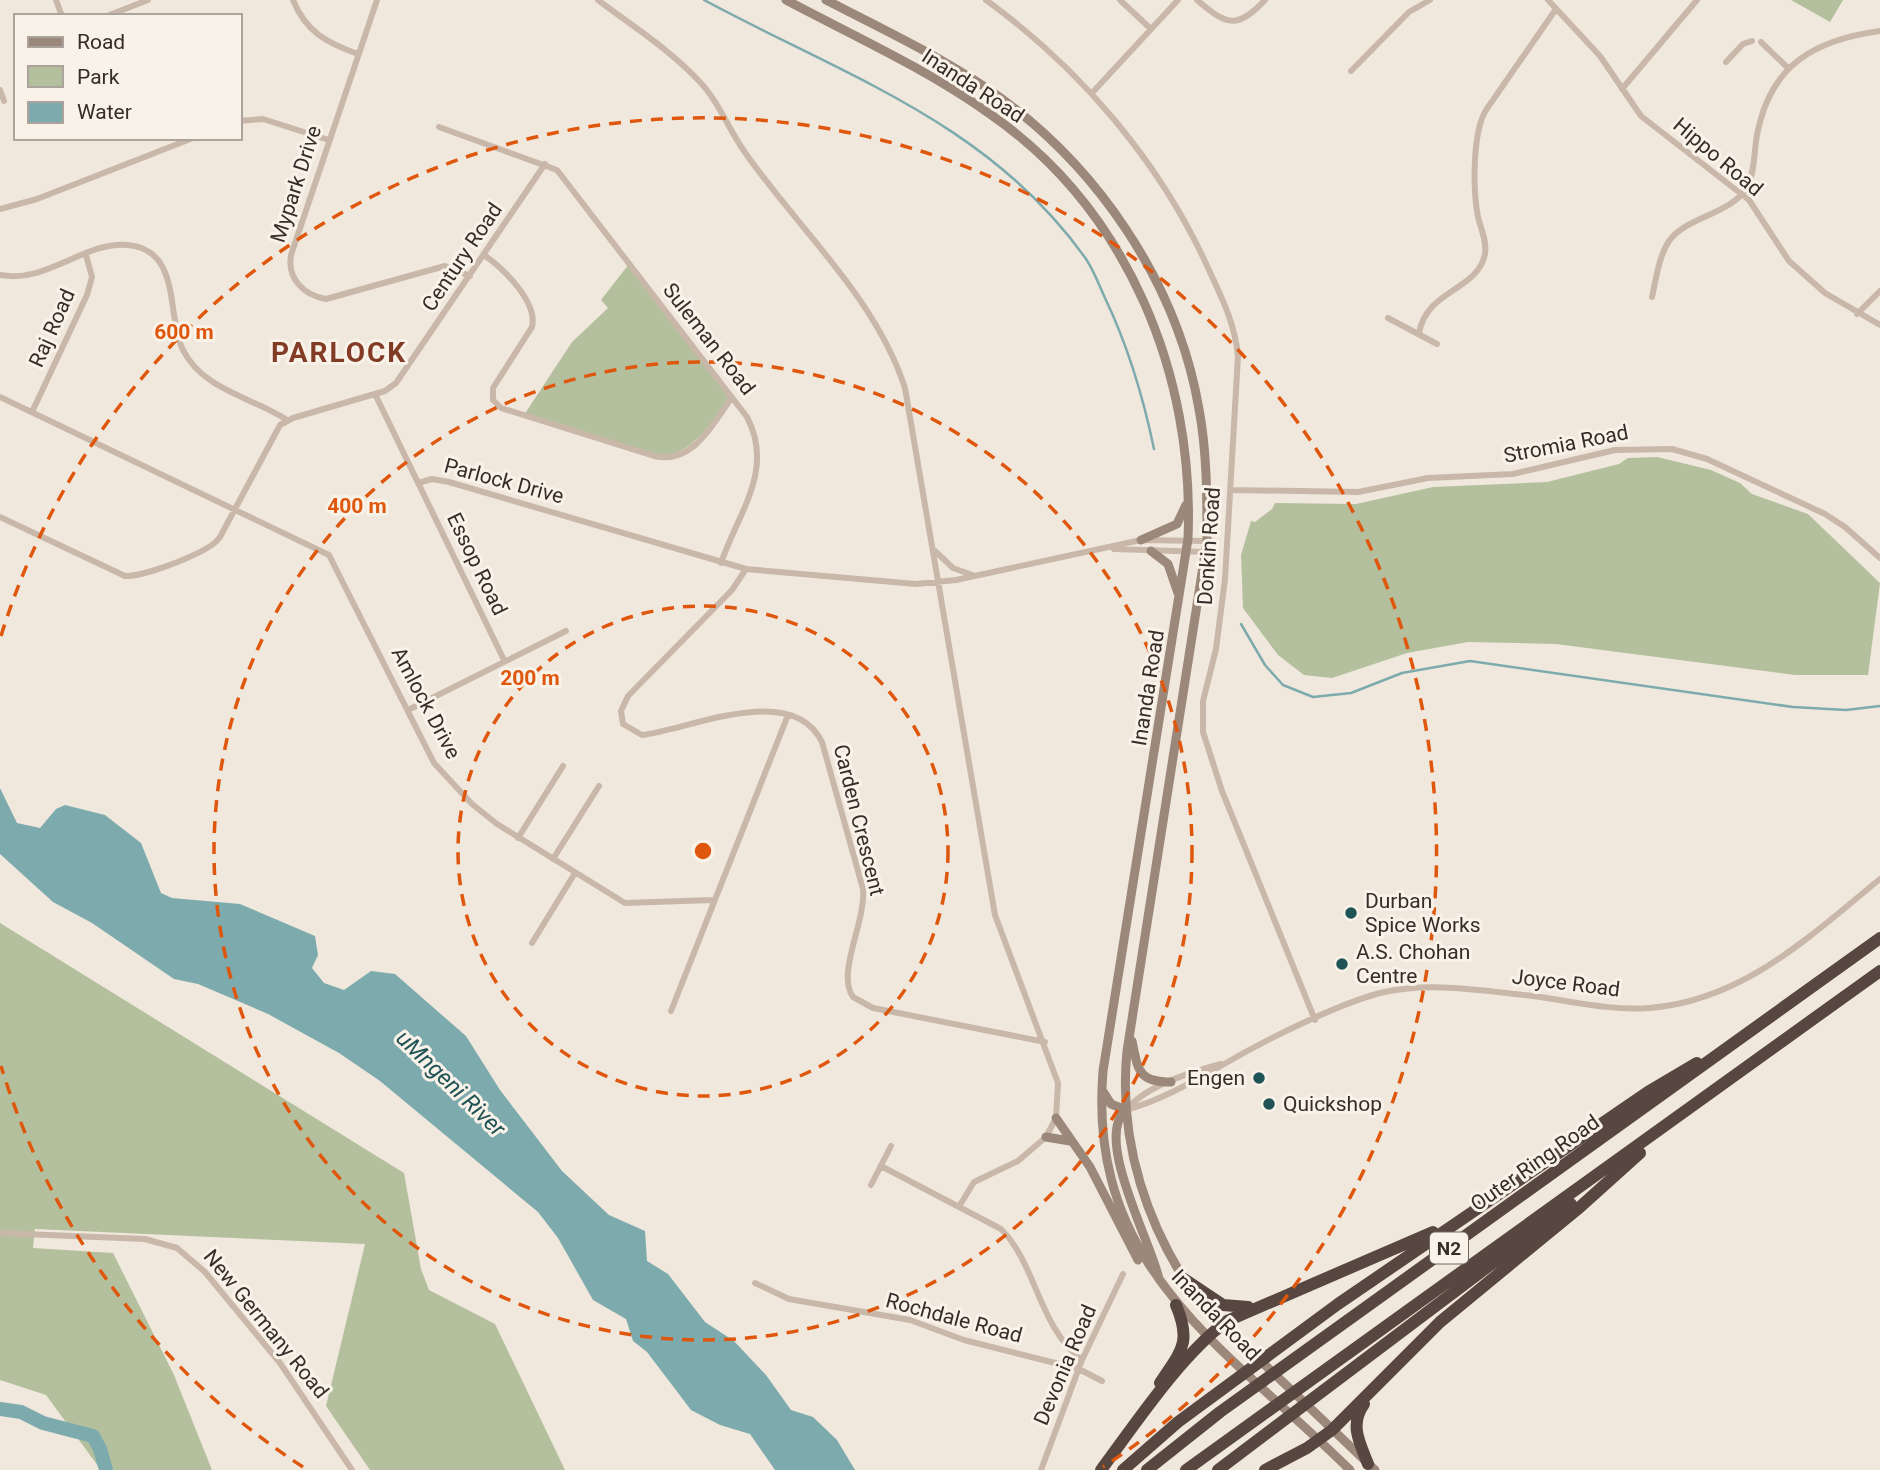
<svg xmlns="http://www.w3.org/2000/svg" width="1880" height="1470" viewBox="0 0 1880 1470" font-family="Roboto,sans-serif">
<rect width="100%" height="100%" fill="#f1e8dd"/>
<path fill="#b4c09d" d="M1791 0H1843L1830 22Z
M629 264 731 397C712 421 696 451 664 456L524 415 572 342 608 308 601 300Z
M1657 457 1711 470 1740 483 1752 494 1808 514 1880 583 1868 675H1795L1556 644 1468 642 1407 653 1332 678 1304 675 1278 655 1243 608 1241 555 1251 521 1255 522 1272 509 1275 503 1356 504 1433 487 1547 482 1619 464 1628 458Z
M0 923 404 1173 421 1269 429 1290 495 1324 565 1470H370L326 1406 365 1244 35 1229 33 1248 113 1253 174 1375 212 1470H101L46 1395 0 1380Z"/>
<path fill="#7dabad" d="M0 788 17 823 40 828 56 809 65 805 105 815 141 843 161 893 172 898 240 904 315 936 318 955 312 968 324 983 344 990 371 971 395 974 466 1036 500 1090 562 1171 609 1215 645 1231 647 1261 668 1274 705 1322 734 1341 766 1375 791 1410 813 1417 837 1440 855 1470H775L750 1434 720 1425 691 1410 647 1352 633 1341 626 1319 593 1300 558 1238 538 1212 380 1081 339 1053 268 1014 198 984 174 979 92 923 53 902 0 854Z"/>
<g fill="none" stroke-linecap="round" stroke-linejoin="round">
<path stroke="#7dabad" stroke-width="2.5" d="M704 0C845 76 990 123 1086 259 1094 271 1099 285 1105 298 1128 346 1143 396 1154 449
M1241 624 1265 665 1283 685 1313 697 1351 693 1402 673 1470 661 1793 707 1846 710 1880 706"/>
<path stroke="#7dabad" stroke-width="14" d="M0 1409 21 1412 43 1423 93 1436 100 1449 106 1470"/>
<path stroke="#c9b8a9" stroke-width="6" d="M56 0 62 16
M293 0C306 32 327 43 358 54
M377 0 291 255C287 278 303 295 326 299L445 266 470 276
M598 0C631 25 669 49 698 80 718 100 728 128 744 151 798 229 875 296 905 388L995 915 1058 1083 1056 1118 1046 1137 1018 1161 974 1182 960 1205
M986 0C1081 69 1161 163 1209 270 1222 298 1235 324 1238 356L1225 579 1216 649 1203 701V732L1222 791 1315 1020
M1120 0 1151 29
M1197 0C1226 25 1237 30 1265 0
M1548 0 1600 56 1641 116 1749 200 1789 261 1825 293 1880 325
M107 16 148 0
M1761 42 1788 68
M1726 62 1743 44 1752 41
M1351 71 1409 12 1430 0
M1622 89 1697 0
M0 90 4 101
M1092 93 1178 0
M240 121 263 119 329 140
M439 127 557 170 747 417C775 470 738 513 721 563
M0 209 37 199 193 138
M484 255C503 268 538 302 532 327L493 388V400L501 408 654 456C693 465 713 424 732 397
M0 275C47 284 84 241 128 245 182 250 166 316 183 350 203 390 252 397 287 420
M1652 297C1656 279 1659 256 1669 241 1687 216 1732 214 1747 187 1755 173 1754 150 1757 135 1770 65 1814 40 1880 31
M1857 314 1880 291
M1388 318 1437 344
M1419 334C1425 290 1478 291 1485 254 1487 241 1481 229 1478 217 1473 191 1472 133 1486 110L1556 9
M375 394 504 660
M0 397 329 555 434 763 472 804 497 824 625 903 713 900
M32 412 87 295 92 277 86 255
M418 483 432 479 449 482 746 569 916 584 956 580 1141 540 1207 541
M1231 490 1358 492 1428 478 1513 474 1615 450 1672 449 1707 459 1825 514 1845 527 1880 558
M0 517 125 576C144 577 211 552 220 537L280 425 293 418 385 391 396 383 545 164
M1114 549 1207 552
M935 551 953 568 975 576
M746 569 732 590 628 696 621 711 623 724 642 735C691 729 792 681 822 742L863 889C866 922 836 973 853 997L873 1008 1045 1042
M408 710 566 631
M518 838 563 766
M553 859 599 786
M532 943 575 873
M671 1011 788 715
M1128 1108C1148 1085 1191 1072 1221 1064
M1126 1110C1162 1100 1194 1081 1226 1063 1265 1040 1338 1004 1380 993 1430 981 1483 991 1533 996 1570 1001 1611 1011 1649 1008 1743 1001 1810 936 1880 879
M881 1166 1001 1229C1037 1265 1038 1326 1082 1360
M871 1185 891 1146
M0 1233 145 1239 177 1248 205 1272 280 1363 352 1470
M755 1283 789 1299 910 1320 964 1340 1079 1369 1102 1381
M1041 1470 1082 1360 1123 1274"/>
<path stroke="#9c877b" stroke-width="9" d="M786 0C854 36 927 69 990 114 1128 210 1195 375 1188 539L1103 1071C1087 1269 1226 1347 1350 1470
M826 0C881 28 937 55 988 89 1095 162 1177 281 1199 409 1207 452 1207 496 1207 541L1127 1051C1118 1142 1147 1229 1200 1303L1375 1470
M1141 540 1177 524 1186 505
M1151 551 1168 564 1178 593
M1132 1041C1138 1070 1138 1082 1171 1082
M1102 1090 1111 1104 1126 1110
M1126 1110C1093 1137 1152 1244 1159 1279
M1056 1118 1090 1167 1138 1260
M1046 1137 1070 1141"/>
<path stroke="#574740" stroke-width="12" d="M1181 1277 1223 1305 1248 1307
M1160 1383C1181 1351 1192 1343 1176 1305
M1364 1404C1349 1425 1360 1443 1368 1464
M1101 1470C1136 1423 1181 1355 1227 1321L1433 1232
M1123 1470 1178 1422 1338 1304 1648 1092 1697 1063
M1147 1470 1220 1412 1880 938
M1186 1470 1880 971
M1218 1470 1571 1204
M1265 1470 1307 1448 1332 1430 1440 1322 1580 1207 1640 1153"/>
</g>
<g fill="none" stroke="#df570d" stroke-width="3.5" stroke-dasharray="12 9">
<circle cx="703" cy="851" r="245"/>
<circle cx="703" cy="851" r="489"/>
<path d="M303 1467A734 734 0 0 1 1 1066M1 636A734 734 0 1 1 1103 1467"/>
</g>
<g fill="#205356" stroke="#f9f2e9" stroke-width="2.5">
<circle cx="1351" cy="913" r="7"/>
<circle cx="1342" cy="964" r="7"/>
<circle cx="1259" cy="1078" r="7"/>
<circle cx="1269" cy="1104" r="7"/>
</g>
<g text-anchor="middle" stroke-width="6" stroke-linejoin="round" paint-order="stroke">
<rect fill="#f9f2e9" stroke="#706863" stroke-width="2" x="1430" y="1232.5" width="38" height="31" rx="5"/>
<g font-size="19" font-weight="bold" fill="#362d29">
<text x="1449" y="1255">N2</text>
</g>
<g font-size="21" fill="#362d29" stroke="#f9f2e9">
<text transform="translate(973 86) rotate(33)" y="7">Inanda Road</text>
<text transform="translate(1718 157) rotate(40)" y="7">Hippo Road</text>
<text transform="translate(296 184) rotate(-72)" y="7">Mypark Drive</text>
<text transform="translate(462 257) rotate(-56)" y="7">Century Road</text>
<text transform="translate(52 328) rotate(-66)" y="7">Raj Road</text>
<text transform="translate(709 339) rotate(52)" y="7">Suleman Road</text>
<text transform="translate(1566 444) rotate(-11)" y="7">Stromia Road</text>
<text transform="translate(504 481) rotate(15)" y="7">Parlock Drive</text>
<text transform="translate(1209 546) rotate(-86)" y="7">Donkin Road</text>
<text transform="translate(477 564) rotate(64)" y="7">Essop Road</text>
<text transform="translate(1148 688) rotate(-81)" y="7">Inanda Road</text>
<text transform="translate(426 703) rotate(62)" y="7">Amlock Drive</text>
<text transform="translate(859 820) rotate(76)" y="7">Carden Crescent</text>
<text transform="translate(1566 983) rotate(7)" y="7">Joyce Road</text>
<text transform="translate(1535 1163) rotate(-35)" y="7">Outer Ring Road</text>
<text transform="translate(1216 1315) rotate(46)" y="7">Inanda Road</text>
<text transform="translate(954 1318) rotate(15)" y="7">Rochdale Road</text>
<text transform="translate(266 1324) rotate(51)" y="7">New Germany Road</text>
<text transform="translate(1065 1365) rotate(-67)" y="7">Devonia Road</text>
</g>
<g font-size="21" fill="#362d29" stroke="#f9f2e9" text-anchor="start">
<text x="1365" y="908">Durban<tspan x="1365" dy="24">Spice Works</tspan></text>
<text x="1356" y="959">A.S. Chohan<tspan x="1356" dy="24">Centre</tspan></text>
<text x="1245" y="1085" text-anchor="end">Engen</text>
<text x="1283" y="1111">Quickshop</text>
</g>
<g font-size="23" font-style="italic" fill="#205356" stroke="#f9f2e9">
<text transform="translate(451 1083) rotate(44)" y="8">uMngeni River</text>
</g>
<g font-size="28" font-weight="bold" letter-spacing="2" fill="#823b25" stroke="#f9f2e9">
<text x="339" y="362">PARLOCK</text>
</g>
</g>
<circle cx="703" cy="851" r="10" fill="#df570d" stroke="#f9f2e9" stroke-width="3.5"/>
<g font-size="21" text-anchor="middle" font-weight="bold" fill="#df570d" stroke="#f9f2e9" stroke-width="6" stroke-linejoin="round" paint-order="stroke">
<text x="184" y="339">600 m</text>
<text x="357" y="513">400 m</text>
<text x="530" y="685">200 m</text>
</g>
<rect x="14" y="14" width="228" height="126" fill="#f9f2e9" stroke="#aba39c" stroke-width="2"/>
<rect x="28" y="37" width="35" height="10" fill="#9c877b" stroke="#aba39c" stroke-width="2"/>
<text x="77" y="49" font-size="21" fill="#362d29">Road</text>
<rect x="28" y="66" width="35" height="21" fill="#b4c09d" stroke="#aba39c" stroke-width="2"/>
<text x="77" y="84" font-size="21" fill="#362d29">Park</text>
<rect x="28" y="102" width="35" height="21" fill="#7dabad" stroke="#aba39c" stroke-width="2"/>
<text x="77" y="119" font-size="21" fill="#362d29">Water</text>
</svg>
